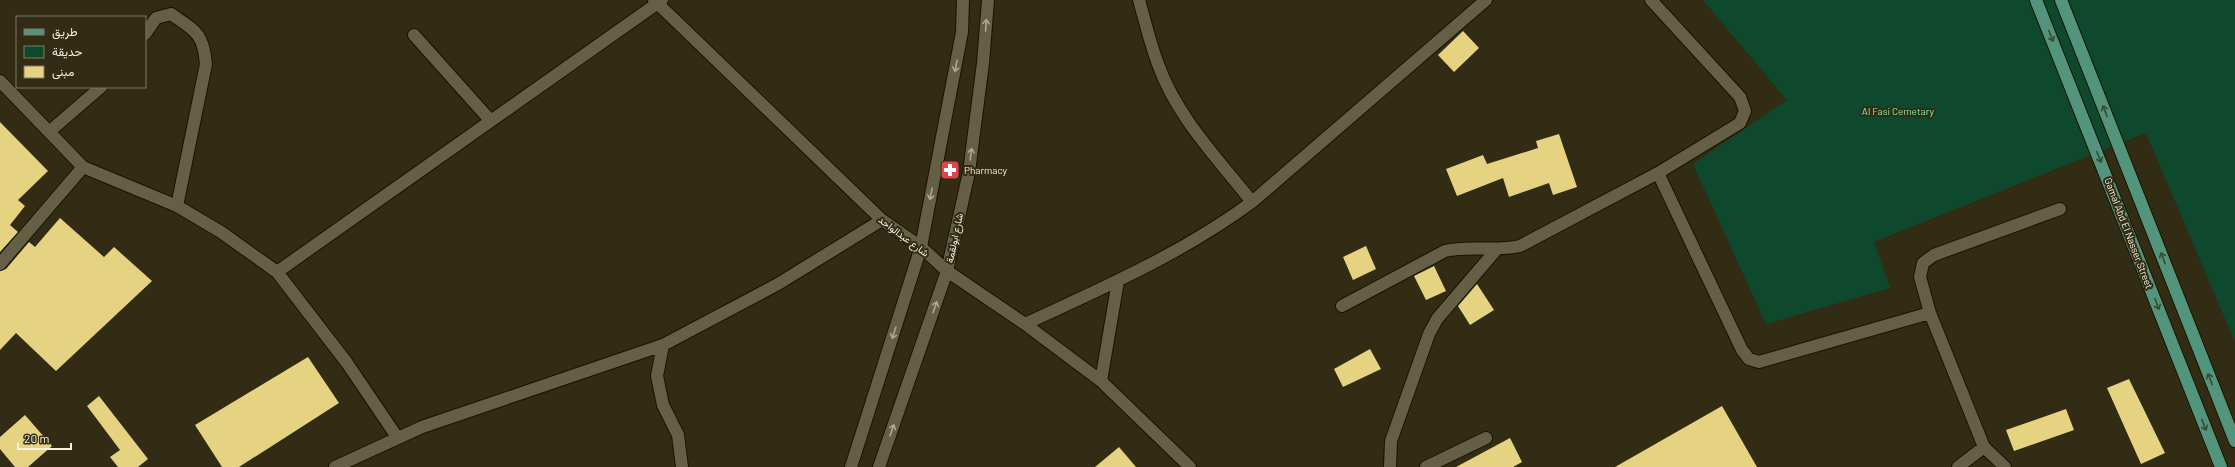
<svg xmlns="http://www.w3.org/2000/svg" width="2235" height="467" viewBox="0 0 2235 467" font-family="Barlow,Vazirmatn,sans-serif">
<rect width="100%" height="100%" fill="#322c15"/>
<path fill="#0f492d" d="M1703 0H2235V342L2146 133 1874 242 1890 288 1766 324 1693 164 1787 100Z"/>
<path fill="#e6d382" d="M1463 31 1479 48 1454 72 1438 55Z
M0 122 48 171 18 200 25 206 10 225 18 232 0 252Z
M1559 134 1577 187 1553 195 1549 183 1509 197 1503 178 1457 196 1446 169 1483 155 1487 164 1538 148 1536 141Z
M60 218 104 257 114 247 152 281 56 371 16 333 0 350V271L6 269 29 242 35 247Z
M1366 246 1376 269 1353 280 1343 257Z
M1434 266 1446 291 1426 300 1414 276Z
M1477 284 1494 310 1470 325 1458 306Z
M1370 349 1381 369 1343 387 1334 369Z
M308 357 339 403 239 467H222L195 425Z
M2129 379 2165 453 2141 464 2107 388Z
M99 396 148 459 138 467H118L110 457 120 450 87 406Z
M1722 406 1757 467H1615Z
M2066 409 2074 430 2014 451 2006 430Z
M25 415 52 446 28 467H15L0 449V437Z
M1510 438 1522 462 1513 467H1456Z
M1119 447 1136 467H1095Z"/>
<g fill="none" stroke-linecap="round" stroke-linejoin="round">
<g stroke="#191401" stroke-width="14">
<path id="street" d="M654 0 882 220 921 247 947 271 1025 324 1101 381 1190 467
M1139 0C1145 21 1150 43 1158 64 1176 116 1219 160 1252 202
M145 34 156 18 171 14C195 31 203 32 206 64L177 206
M414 35 490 120
M0 81 83 167 177 206 221 232 277 272 347 363 397 437
M50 131 101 87
M1658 173 1742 350 1749 359 1759 362 1930 313
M0 264 83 167
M277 272 662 0
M1342 306 1445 251C1469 245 1494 252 1520 246L1658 173 1740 123 1745 111 1740 97 1651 0
M1025 324C1103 288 1183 253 1252 202L1486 0
M663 345 657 376 663 405 678 435 682 467
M1101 381 1118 281
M335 467 422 427 663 345 778 284 882 220
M1390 467 1391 441 1429 334 1437 319 1496 250
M1426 467 1486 438
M1958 467 1984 447
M2005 467 1984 447 1930 313 1920 277 1923 263 1934 255 2060 209"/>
</g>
<g stroke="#191401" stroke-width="14">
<path id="secondary" d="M851 467 921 247 962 32 963 0
M879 467 947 271 969 172 983 63 988 0"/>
</g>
<g stroke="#191401" stroke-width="14">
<path id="primary" d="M2036 0 2221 467
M2061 0 2235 441"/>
</g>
<use href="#street" stroke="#655f46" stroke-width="12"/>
<use href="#secondary" stroke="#655f46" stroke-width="12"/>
<use href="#primary" stroke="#52947c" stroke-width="12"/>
</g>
<defs><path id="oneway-shaft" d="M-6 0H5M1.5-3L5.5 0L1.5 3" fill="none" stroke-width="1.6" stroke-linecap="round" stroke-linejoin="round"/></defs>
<g stroke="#aca894">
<use href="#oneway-shaft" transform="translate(986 25) rotate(-86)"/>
<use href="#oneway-shaft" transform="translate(956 66) rotate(101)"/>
<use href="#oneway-shaft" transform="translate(971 154) rotate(-82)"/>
<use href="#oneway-shaft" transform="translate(931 194) rotate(101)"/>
<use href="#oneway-shaft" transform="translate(935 307) rotate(-71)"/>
<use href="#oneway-shaft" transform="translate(894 333) rotate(108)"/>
<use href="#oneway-shaft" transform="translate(892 430) rotate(-71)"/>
</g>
<g stroke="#3c4b34">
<use href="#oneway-shaft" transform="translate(2051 36) rotate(68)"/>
<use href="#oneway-shaft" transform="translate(2105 111) rotate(-111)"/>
<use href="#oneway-shaft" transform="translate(2099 157) rotate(68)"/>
<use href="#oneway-shaft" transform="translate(2163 258) rotate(-111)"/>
<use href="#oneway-shaft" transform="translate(2157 304) rotate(69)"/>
<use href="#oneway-shaft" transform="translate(2210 379) rotate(-111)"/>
<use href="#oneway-shaft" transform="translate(2204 425) rotate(69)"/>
</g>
<defs>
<g id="pharmacy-square" transform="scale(1)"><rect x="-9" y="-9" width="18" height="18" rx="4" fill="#e0444e" stroke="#322c15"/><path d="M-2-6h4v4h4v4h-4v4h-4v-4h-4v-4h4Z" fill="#fff"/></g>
</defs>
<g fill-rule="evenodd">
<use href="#pharmacy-square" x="950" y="170"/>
</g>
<g text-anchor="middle" stroke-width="4" stroke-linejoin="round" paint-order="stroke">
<g font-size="10" fill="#80ecaf" stroke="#322c15">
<text x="1898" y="115">Al Fasi Cemetary</text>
</g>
<g font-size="10" fill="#f4f1e3" stroke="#322c15" text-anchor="start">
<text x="964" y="174">Pharmacy</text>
</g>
<g font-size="10" fill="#f4f1e3" stroke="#322c15">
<text transform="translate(2129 233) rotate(69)" y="4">Gamal Abd El Nasser Street</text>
<text transform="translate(904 236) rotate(37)" y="4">شارع عبدالواحد</text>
<text transform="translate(954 238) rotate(-78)" y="4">شارع ابولقمة</text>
</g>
</g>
<rect x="16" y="16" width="130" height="72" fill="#322c15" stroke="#807b67"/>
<rect x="24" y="29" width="20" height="6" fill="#52947c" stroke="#807b67"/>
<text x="52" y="36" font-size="12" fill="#f4f1e3">طريق</text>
<rect x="24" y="46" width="20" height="12" fill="#0f492d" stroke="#807b67"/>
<text x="52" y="56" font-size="12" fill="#f4f1e3">حديقة</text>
<rect x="24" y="66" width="20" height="12" fill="#e6d382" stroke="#807b67"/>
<text x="52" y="76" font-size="12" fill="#f4f1e3">مبنى</text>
<path d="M18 443v6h53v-6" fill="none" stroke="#f4f1e3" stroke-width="2"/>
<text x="24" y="443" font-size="12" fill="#f4f1e3" stroke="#322c15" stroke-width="3" paint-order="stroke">20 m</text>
</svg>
